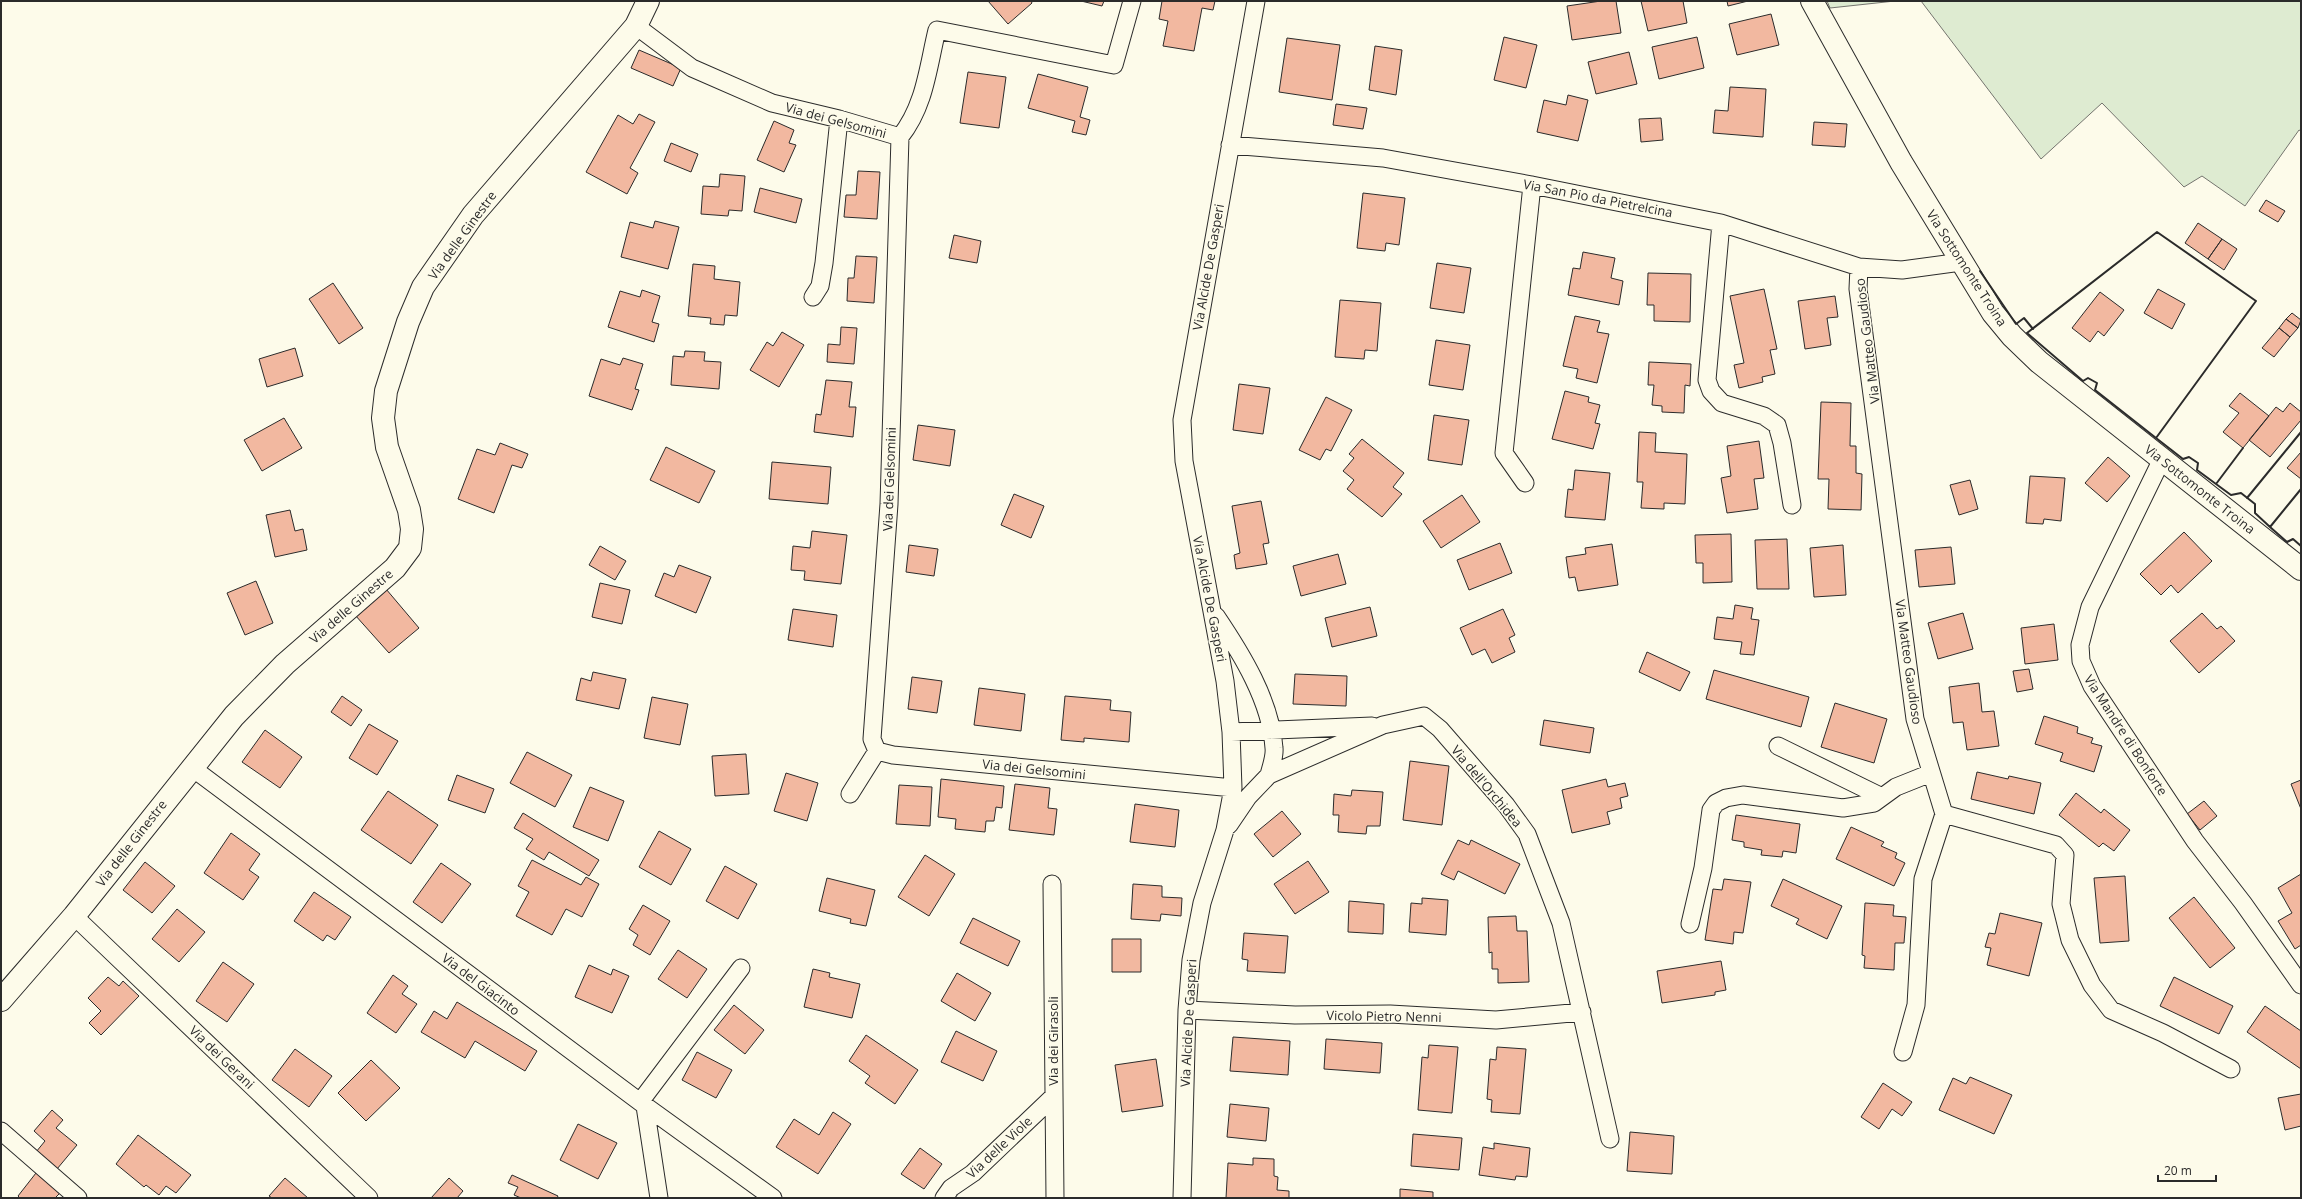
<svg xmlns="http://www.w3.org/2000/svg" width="2302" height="1199" viewBox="0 0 2302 1199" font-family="'Open Sans',sans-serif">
<rect width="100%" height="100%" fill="#fdfbea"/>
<path fill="#deebd1" stroke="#74746e" d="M1827 1H1895L1830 8Z
M1921 1H2301V131L2299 130 2245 206 2202 176 2184 187 2102 103 2041 159Z"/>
<path fill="#f2b8a0" stroke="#2b2b2b" d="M988 1H1031L1032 3 1008 24Z
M1081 1H1104L1102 6Z
M1162 1H1215L1213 10 1202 8 1194 51 1163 46 1168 21 1159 19Z
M1601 1H1616L1621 33 1572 40 1567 6Z
M1641 1H1683L1687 23 1648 31Z
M1727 1H1748L1728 6Z
M1771 14 1779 45 1737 55 1729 24Z
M1504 37 1537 45 1526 88 1494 80Z
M1697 37 1704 68 1659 79 1652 47Z
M1287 38 1340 45 1332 100 1279 92Z
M1375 46 1402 50 1396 95 1369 90Z
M639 50 681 68 673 86 631 68Z
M1629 52 1637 84 1596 94 1588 62Z
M968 72 1006 77 999 128 960 123Z
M1038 74 1088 87 1080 117 1090 120 1086 135 1072 132 1075 121 1028 108Z
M1730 87 1766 89 1763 137 1713 133 1715 110 1728 111Z
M1568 95 1588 100 1578 141 1537 132 1544 100 1566 105Z
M1336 104 1367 108 1363 129 1333 125Z
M639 114 655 122 630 168 638 173 627 194 586 172 618 115 633 124Z
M1661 118 1663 140 1641 142 1639 119Z
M774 121 794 130 789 143 796 145 784 172 757 160Z
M1814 122 1847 124 1845 147 1812 145Z
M671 143 698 154 691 172 664 161Z
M858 171 880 172 877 219 844 217 846 195H856Z
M720 174 745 176 742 211 729 210 728 216 701 214 703 186 719 187Z
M760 188 802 199 796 223 754 212Z
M1363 193 1405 198 1399 245 1386 243 1385 251 1357 248Z
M2266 200 2285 211 2278 222 2259 211Z
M655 221 679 227 668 269 621 257 630 222 653 228Z
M2198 223 2222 239 2208 259 2185 243Z
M954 235 981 241 977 263 949 258Z
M2222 239 2237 249 2224 270 2208 259Z
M1583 252 1615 258 1611 278 1623 281 1619 305 1568 295 1573 268 1580 269Z
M856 256 877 257 874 303 847 301 848 278H854Z
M1437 263 1471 268 1464 313 1430 308Z
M693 264 715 266 714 279 740 282 737 316 725 315 724 325 710 324 711 318 688 316Z
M1648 273 1691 274 1690 322 1654 321V305H1647Z
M333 283 363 328 339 344 309 299Z
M1764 289 1777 349 1770 350 1775 374 1762 377 1763 382 1739 388 1734 365 1744 363 1730 296Z
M2158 289 2185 304 2172 329 2144 313Z
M642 290 660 296 652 322 659 324 654 342 608 327 620 291 640 297Z
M2100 292 2124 310 2104 336 2098 331 2090 342 2072 328Z
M1835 296 1838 317 1827 318 1831 345 1805 349 1798 301Z
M1340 300 1381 303 1377 351 1365 350 1364 359 1335 357Z
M2292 313 2301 320 2298 328 2286 319Z
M1575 316 1600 321 1597 332 1609 334 1597 383 1576 378 1578 369 1563 366Z
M2286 319 2298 328 2290 337 2279 328Z
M841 327 857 328 854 364 827 362 828 344 840 345Z
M2279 328 2290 337 2274 357 2262 348Z
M782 332 804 345 779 387 750 370 767 342 773 346Z
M1436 340 1470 345 1463 390 1429 385Z
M295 348 303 376 267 387 259 359Z
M685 351 705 352 704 361 721 362 719 389 671 385 673 356 684 357Z
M623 358 643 364 635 389 639 390 632 410 589 396 601 359 620 365Z
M1649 362 1691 364 1690 386 1685 385 1684 413 1662 412V406L1652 405 1654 385H1648Z
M826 380 852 382 849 407H856L853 437 814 432 816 414 821 415Z
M1239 384 1270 388 1263 434 1233 430Z
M1565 391 1589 397 1588 402 1600 405 1595 423 1600 424 1593 449 1552 439Z
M2240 393 2269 416 2243 448 2223 432 2239 413 2229 406Z
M1326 397 1352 410 1331 451 1326 449 1320 460 1299 450Z
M1821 402 1851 403 1850 446H1856V473L1862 474 1861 510 1828 509 1829 479H1818Z
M2290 403 2301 412V420L2270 457 2249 440 2276 407 2283 412Z
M1434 415 1469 420 1462 465 1428 460Z
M284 418 302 448 262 471 244 440Z
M918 425 955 430 950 466 913 460Z
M1639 432 1656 433 1655 452 1687 454 1685 504 1664 503V509L1641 508 1643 482H1637Z
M1362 439 1404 473 1393 487 1402 494 1382 517 1347 489 1354 480 1343 471 1354 458 1349 454Z
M1759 441 1764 478 1754 479 1758 509 1727 513 1721 478 1731 476 1727 446Z
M500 443 528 454 522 468 512 465 494 513 458 499 477 449 495 455Z
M666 447 715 471 699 503 650 480Z
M2301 452V479L2287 468Z
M2108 457 2130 476 2107 502 2085 483Z
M772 462 831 467 828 504 769 499Z
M1575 470 1610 473 1605 520 1565 517 1568 489 1573 490Z
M2030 476 2065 478 2061 521 2044 519 2043 524 2026 523Z
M1970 480 1978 509 1959 515 1950 485Z
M1014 494 1044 506 1031 538 1001 525Z
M1462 495 1480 522 1441 548 1423 521Z
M1261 501 1269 543 1263 544 1267 564 1236 569 1234 555 1240 553 1232 506Z
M290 510 295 531 303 529 307 550 275 557 266 515Z
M812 531 847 535 841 584 804 580 805 571 791 570 793 546 810 548Z
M2184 532 2212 561 2178 593 2171 585 2161 595 2140 574Z
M1731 534 1732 582 1703 583V563H1696L1695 535Z
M1787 539 1789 589H1757L1755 540Z
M1500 543 1512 573 1469 590 1457 560Z
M1612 544 1618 585 1578 591 1575 577 1569 578 1566 557 1586 554 1585 548Z
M909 545 938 549 934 576 906 572Z
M1843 545 1846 595 1814 597 1810 548Z
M600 546 626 561 615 580 589 565Z
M1951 547 1955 584 1919 587 1915 550Z
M1338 554 1346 584 1301 596 1293 566Z
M679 565 711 577 696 613 655 596 664 573 674 577Z
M256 581 273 623 245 635 227 593Z
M600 583 630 590 622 624 592 617Z
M386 589 419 628 389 653 355 615Z
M1735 605 1753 608 1751 619 1759 620 1754 655 1740 654 1742 642 1714 639 1717 617 1733 619Z
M1370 607 1377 636 1332 647 1325 618Z
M793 609 837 615 833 647 788 640Z
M1503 609 1515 635 1509 638 1515 652 1492 663 1485 649 1472 655 1460 628Z
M1963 613 1973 649 1938 659 1928 623Z
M2202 613 2217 629 2221 626 2235 641 2199 673 2170 641Z
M2054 624 2058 660 2025 664 2021 628Z
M1647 652 1690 672 1680 691 1639 672Z
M2029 669 2033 689 2017 692 2013 671Z
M1714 670 1809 697 1801 727 1706 699Z
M593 672 626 679 619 709 576 700 581 678 591 681Z
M1295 674 1347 676 1346 706 1293 704Z
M912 677 942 681 937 713 908 709Z
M1979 683 1982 712 1994 711 1999 746 1967 750 1963 722 1953 723 1949 687Z
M979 688 1025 694 1021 731 974 725Z
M342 696 362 710 351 726 331 712Z
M1065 696 1111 700 1110 710 1131 712 1129 742 1084 738V742L1061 740Z
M652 697 688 704 680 745 644 738Z
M1835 703 1887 719 1874 763 1821 747Z
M2044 716 2078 727 2077 733 2093 738 2091 743 2102 746 2094 772 2060 761 2063 753 2035 744Z
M1544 720 1594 728 1590 753 1540 745Z
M369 724 398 741 377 775 349 758Z
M265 730 302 757 280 788 242 762Z
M527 752 572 775 555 807 510 783Z
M746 754 749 794 715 796 712 756Z
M1410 761 1449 766 1442 825 1403 820Z
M1977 772 2008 779 2009 776 2041 783 2034 814 1971 799Z
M786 773 818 783 807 821 774 811Z
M457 775 494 789 485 813 448 800Z
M941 779 1004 786 1002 808 996 807 994 821H986L985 832 955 829 956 819 938 817Z
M1606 779 1608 787 1625 783 1628 796 1620 798 1622 808 1607 812 1610 824 1572 833 1562 790Z
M2301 780V809L2291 784Z
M1015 784 1050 788 1048 808 1057 809 1054 835 1009 830Z
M899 785 932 787 930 826 896 824Z
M590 787 624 801 608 841 573 827Z
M1352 790 1383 792 1380 826H1367L1366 834 1338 832 1339 815H1333L1334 794 1351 796Z
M388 791 438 825 411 864 361 830Z
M2076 793 2101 813 2104 809 2130 830 2114 851 2103 843 2099 847 2059 815Z
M2204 801 2217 816 2200 830 2187 814Z
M1135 804 1179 810 1175 847 1130 842Z
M1282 811 1301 834 1273 857 1254 834Z
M523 813 599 860 589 876 549 852 544 860 526 849 533 839 514 828Z
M1736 815 1800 824 1796 853 1783 851 1782 857 1761 855 1762 850 1744 847V842L1732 840Z
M1851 827 1884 842 1881 846 1897 853 1895 858 1905 863 1894 886 1836 859Z
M659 831 691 849 671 885 639 867Z
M231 833 260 854 249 870 259 877 243 900 204 873Z
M1458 840 1469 845 1471 840 1520 864 1505 894 1458 871 1454 880 1441 874Z
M925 855 955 874 929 916 898 897Z
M532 860 581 885 586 877 599 884 582 917 566 909 552 935 516 916 529 892 518 886Z
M1308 861 1329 892 1295 914 1274 884Z
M145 862 175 886 152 913 123 890Z
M441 863 471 884 442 923 413 902Z
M725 866 757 884 738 919 706 901Z
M2301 874V945L2295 949 2278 921 2292 913 2278 888Z
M2125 876 2129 941 2100 943 2094 878Z
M827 878 875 890 866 926 850 923 851 919 819 911Z
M1724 879 1751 882 1743 933 1734 932 1733 944 1705 940 1713 889 1722 890Z
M1783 879 1842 906 1827 939 1796 924 1799 919 1771 906Z
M1133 884 1162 886V897L1182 898 1181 916 1161 914 1160 921 1131 919Z
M314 892 351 917 335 940 327 935 323 941 294 921Z
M2194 897 2235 948 2210 968 2169 918Z
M1422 898 1448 900 1446 935 1409 932 1411 903 1422 904Z
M1349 901 1384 904 1383 934 1348 932Z
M1865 903 1894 905 1893 916 1906 917 1904 943H1895L1894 970 1864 968 1865 956 1862 955Z
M643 905 670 921 650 955 633 945 638 935 629 929Z
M177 909 205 932 179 962 152 939Z
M2000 913 2042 923 2029 976 1987 965 1991 948 1985 947 1989 933 1995 934Z
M1516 916 1517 931H1527L1529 982 1498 983V969H1492V952L1489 953 1488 917Z
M973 918 1020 941 1008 966 960 943Z
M1244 933 1288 936 1285 973 1247 971 1248 960 1242 959Z
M1112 939H1141V972H1112Z
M678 950 707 969 687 998 658 979Z
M1721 961 1726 990 1715 992V995L1662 1003 1657 971Z
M223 962 254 984 227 1022 196 1001Z
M589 965 611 975 613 969 629 976 612 1013 575 997Z
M813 969 830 973 829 977 860 984 852 1018 804 1007Z
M957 973 991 993 975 1021 941 1001Z
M393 975 408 986 402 994 417 1004 396 1033 367 1013Z
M108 977 119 986 123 981 139 996 101 1035 89 1023 101 1011 88 998Z
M2174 977 2233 1006 2219 1034 2160 1006Z
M457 1002 537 1051 525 1071 475 1041 465 1058 421 1032 434 1011 447 1019Z
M734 1005 764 1030 745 1054 714 1030Z
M2265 1006 2301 1031V1069L2247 1032Z
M956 1031 997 1051 983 1081 941 1062Z
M866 1035 918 1070 895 1104 865 1083 870 1076 849 1061Z
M1233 1037 1290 1041 1288 1075 1230 1071Z
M1326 1039 1382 1043 1380 1073 1324 1069Z
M1429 1045 1458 1047 1452 1113 1418 1110 1422 1057 1428 1058Z
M1497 1047 1526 1049 1520 1114 1491 1112 1492 1100 1487 1099 1490 1059 1496 1060Z
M295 1049 332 1076 309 1107 272 1080Z
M697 1052 732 1070 716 1098 682 1080Z
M1156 1059 1163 1106 1122 1112 1115 1065Z
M371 1060 400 1088 366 1121 338 1093Z
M1970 1077 2012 1095 1994 1134 1939 1110 1953 1078 1966 1084Z
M1883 1083 1912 1102 1902 1116 1892 1109 1879 1129 1861 1117Z
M2301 1094V1126L2285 1130 2278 1098Z
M1230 1104 1269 1108 1266 1141 1227 1137Z
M52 1110 63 1120 56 1128 77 1145 57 1169 36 1152 45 1141 34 1131Z
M833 1112 851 1124 818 1174 776 1147 794 1119 819 1135Z
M578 1124 617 1143 598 1179 560 1160Z
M1630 1132 1674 1136 1672 1174 1627 1171Z
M1413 1134 1462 1138 1459 1170 1411 1166Z
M138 1135 191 1175 176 1193 166 1186 159 1195 146 1185 144 1187 116 1164Z
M1494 1143 1530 1148 1527 1177 1516 1176 1515 1180 1479 1175 1483 1147 1494 1149Z
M920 1148 942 1164 924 1189 901 1174Z
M1253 1158 1274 1159V1176L1278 1177 1277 1190 1289 1191V1198H1226L1228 1163 1253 1165Z
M36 1173 60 1193 55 1198H20L18 1196Z
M512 1175 558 1196 557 1198H521L514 1195 518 1187 508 1183Z
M285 1178 308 1198H272L269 1196Z
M449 1178 463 1191 457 1198H431Z
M1400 1189 1433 1192V1198H1400Z"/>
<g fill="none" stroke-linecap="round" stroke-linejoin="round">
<g stroke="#2b2b2b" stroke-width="19">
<path id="street" d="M636 26 692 68 772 103 839 119 900 137 889 504 872 739 877 751 893 755 1233 788
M900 137C925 106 928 67 937 30L1114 65 1132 1
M1230 145 1383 158 1532 185 1721 223 1859 267 1902 270 1961 262
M1721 223 1707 380 1711 391 1722 403 1764 416 1777 425 1782 443 1792 505
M1859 267 1858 289 1915 719 1944 814 1923 879 1916 1005 1903 1052
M813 297 820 286 824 263 839 119
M2162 459 2090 607 2080 645 2081 661 2092 686 2195 841 2243 903 2301 985
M1525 483 1504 453 1532 185
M1216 616C1241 653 1271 701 1274 748 1275 756 1271 767 1269 775
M1231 732 1372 726
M1778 746 1882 797
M191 767 640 1102 773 1198
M850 794 877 751
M1944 814 2056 845 2065 855 2061 904 2070 940 2092 985 2111 1010 2163 1033 2231 1069
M1229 825 1248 797 1269 775 1383 725 1424 716 1440 729 1506 805 1527 834 1561 923 1610 1139
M1052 884 1055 1198
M74 916 369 1198
M1690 924 1703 868 1711 810 1716 803 1726 798 1743 795 1843 808 1874 803 1896 787 1931 773
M1187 1010 1295 1015 1390 1014 1496 1020 1582 1012
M640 1102 741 968
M645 1106 659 1198
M1 1131 78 1198
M944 1198 951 1188 973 1173 1054 1096
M1182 1198 1187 1010 1191 960 1202 903 1225 830 1233 788 1231 732 1225 681 1184 461 1182 420 1256 1"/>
</g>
<g stroke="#2b2b2b" stroke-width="24">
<path id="secondary" d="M1812 1 1901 162 1993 313 2012 336 2039 362 2301 569
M1 1000 74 916 234 716 285 664 395 568 410 548 412 529 409 510 387 447 383 418 386 391 408 322 423 287 473 215 636 26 648 1"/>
</g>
<use href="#street" stroke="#fdfbea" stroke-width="17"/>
<use href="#secondary" stroke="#fdfbea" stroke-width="22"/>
<path stroke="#2b2b2b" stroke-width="2" d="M2157 232 2256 301 2156 438 2095 390 2097 383 2088 378 2083 381 2027 333Z
M1980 271 2016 324 2024 318 2033 329
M2156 438 2183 459 2189 457 2198 463 2197 470 2216 484 2243 448
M2216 484 2231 495 2241 493 2255 504V513L2270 527 2301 489
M2247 498 2301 432
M2270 527 2287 542 2293 539 2301 546"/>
</g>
<g text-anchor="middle" stroke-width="3" stroke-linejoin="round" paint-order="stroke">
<g font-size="13" fill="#2b2b2b" stroke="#fdfbea">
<text transform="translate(836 120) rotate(15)" y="5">Via dei Gelsomini</text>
<text transform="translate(1598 198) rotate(11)" y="5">Via San Pio da Pietrelcina</text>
<text transform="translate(462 235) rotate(-54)" y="5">Via delle Ginestre</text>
<text transform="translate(1208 267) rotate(-80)" y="5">Via Alcide De Gasperi</text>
<text transform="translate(1967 268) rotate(57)" y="5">Via Sottomonte Troina</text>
<text transform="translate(1867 341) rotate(-97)" y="5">Via Matteo Gaudioso</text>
<text transform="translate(889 479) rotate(-88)" y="5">Via dei Gelsomini</text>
<text transform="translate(2200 489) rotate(38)" y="5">Via Sottomonte Troina</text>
<text transform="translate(1210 599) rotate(79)" y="5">Via Alcide De Gasperi</text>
<text transform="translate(351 606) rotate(-41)" y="5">Via delle Ginestre</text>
<text transform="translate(1909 662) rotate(82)" y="5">Via Matteo Gaudioso</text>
<text transform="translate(2126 735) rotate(57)" y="5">Via Mandre di Bonforte</text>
<text transform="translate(1034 769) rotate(6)" y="5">Via dei Gelsomini</text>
<text transform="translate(1487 786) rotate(50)" y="5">Via dell'Orchidea</text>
<text transform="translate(131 843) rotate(-52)" y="5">Via delle Ginestre</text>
<text transform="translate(481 984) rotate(37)" y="5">Via del Giacinto</text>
<text transform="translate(1384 1016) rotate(1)" y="5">Vicolo Pietro Nenni</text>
<text transform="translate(1188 1023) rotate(-87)" y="5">Via Alcide De Gasperi</text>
<text transform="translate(1053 1041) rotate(-90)" y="5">Via dei Girasoli</text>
<text transform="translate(222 1057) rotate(44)" y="5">Via dei Gerani</text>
<text transform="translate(999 1147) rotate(-43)" y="5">Via delle Viole</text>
</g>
</g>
<rect width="2302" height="1199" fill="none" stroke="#2b2b2b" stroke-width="4"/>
<path d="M2158 1175v6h58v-6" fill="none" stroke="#2b2b2b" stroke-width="2"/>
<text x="2164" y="1175" font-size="12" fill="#2b2b2b" stroke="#fdfbea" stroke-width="3" paint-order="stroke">20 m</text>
</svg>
